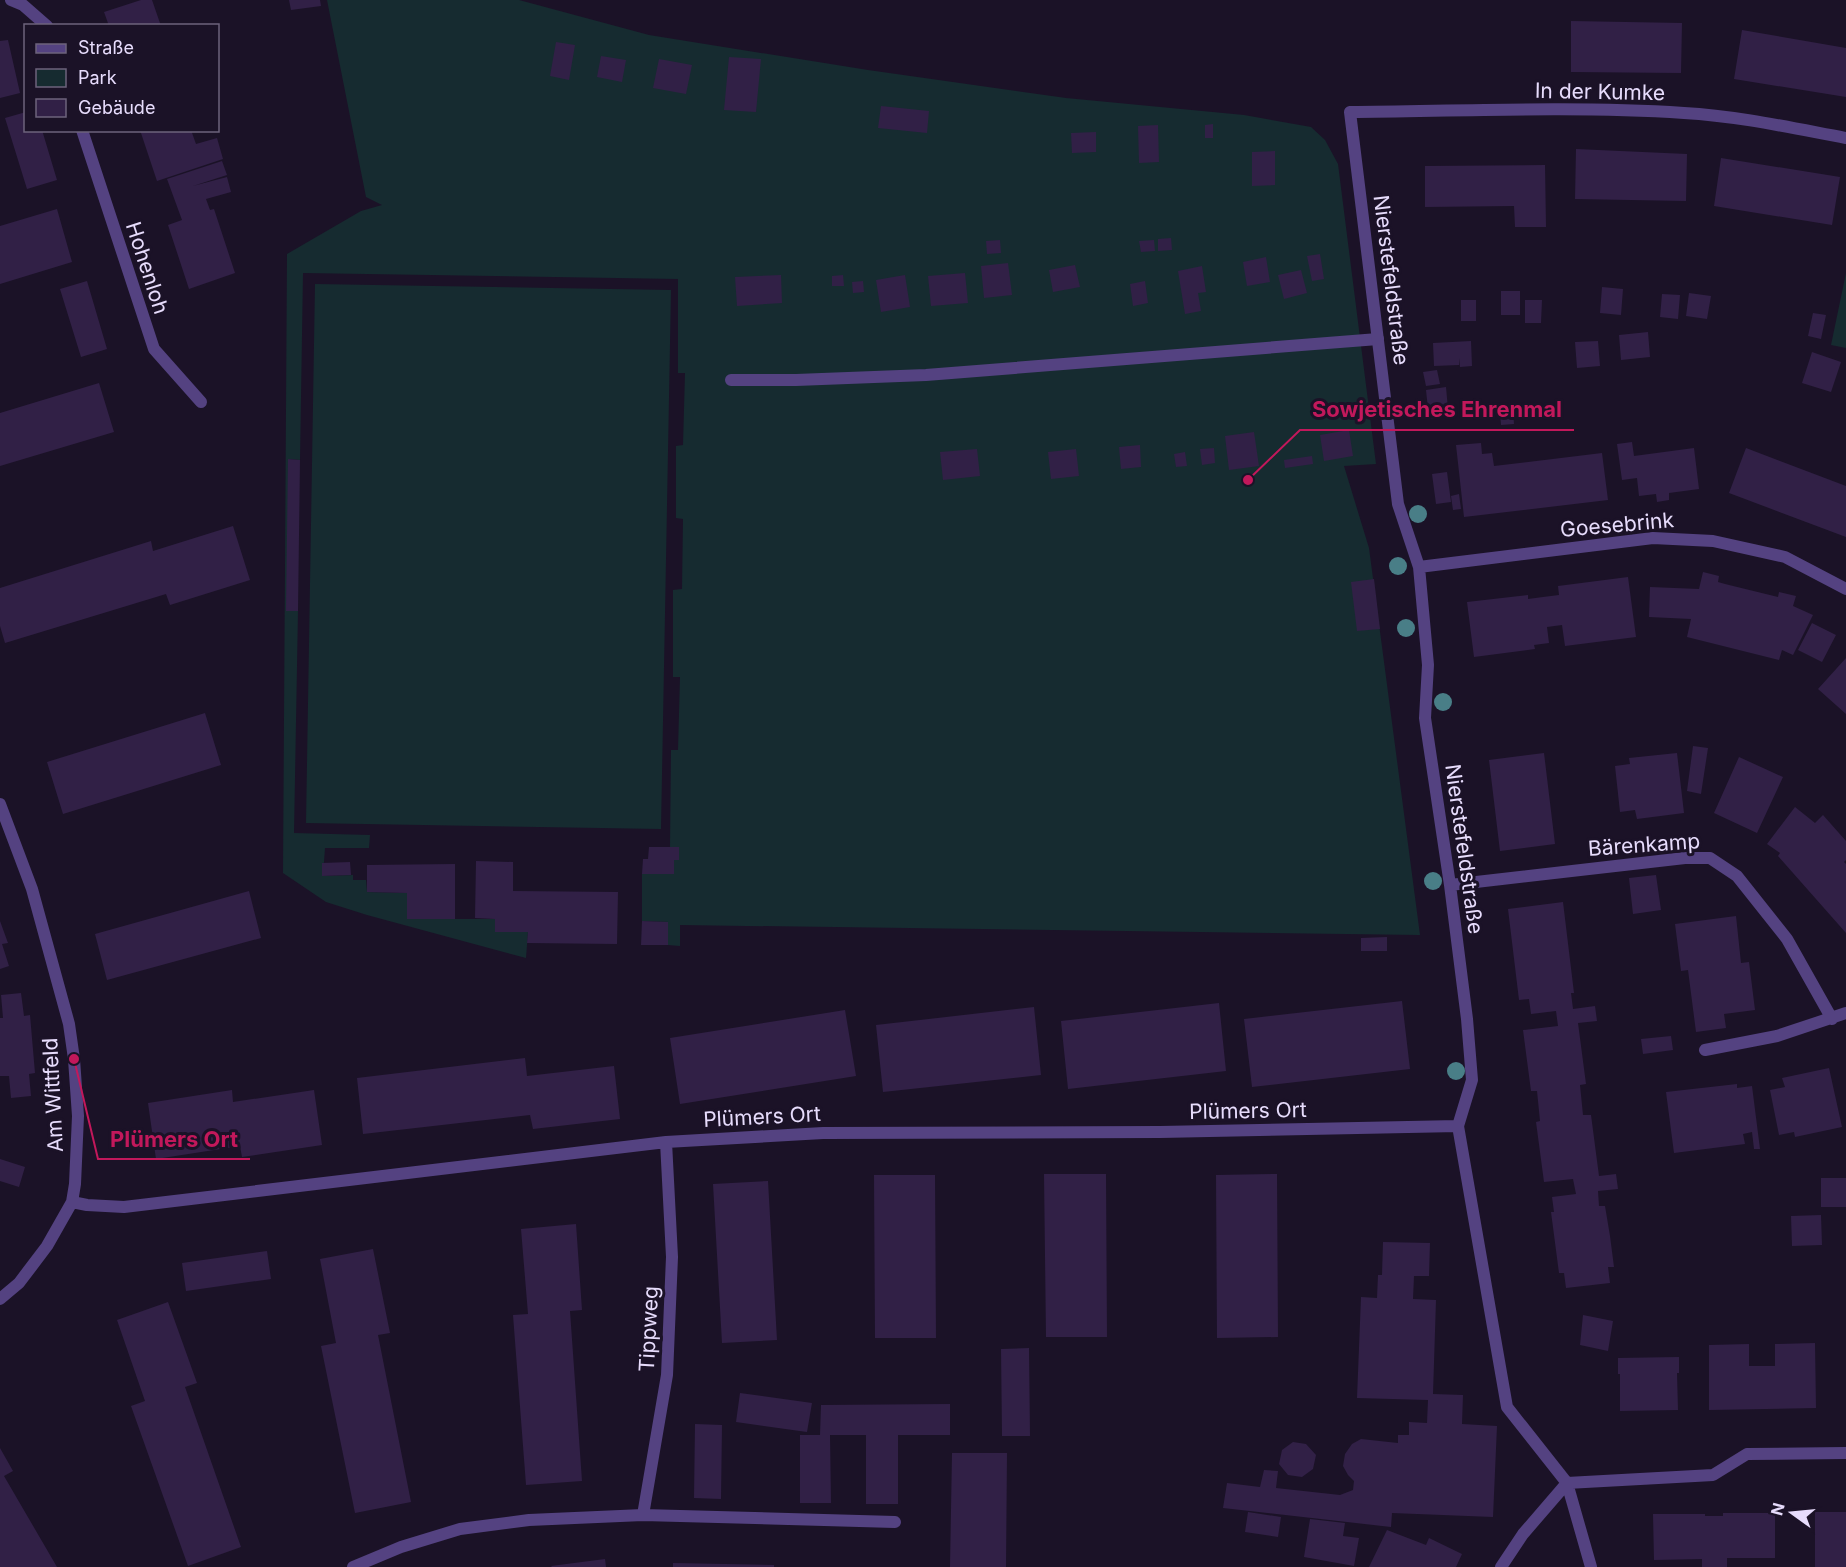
<svg xmlns="http://www.w3.org/2000/svg" width="1846" height="1567" viewBox="0 0 1846 1567" font-family="Inter,sans-serif">
<rect width="100%" height="100%" fill="#1b1227"/>
<path fill="#162b30" d="M327 0H519L649 35 868 70 1066 98 1244 115 1311 127 1325 140 1338 164 1376 464 1344 466 1369 548 1420 935 680 925V946L668 945V922L642 921V874H673L674 860H679V847H670L671 750H678L680 677H673V590L682 589 683 519 676 518V446L683 445 685 373H678V279L303 273 300 460 289 459 287 611H298L294 833 370 835 369 848H325L323 876 353 875V880H366L367 892 407 893 408 919H495V932H528L526 958 367 915 326 902 283 873 287 254 361 211 382 205 366 197Z
M1846 273V348L1831 345Z
M315 284 671 290 661 829 306 823Z"/>
<path fill="#312046" d="M141 0H152L161 26H109L104 12Z
M289 0H320L321 6 291 10Z
M1571 21 1682 23 1681 73 1571 72Z
M1742 30 1846 48V97L1734 79Z
M8 40 20 93 0 98V41Z
M556 42 575 45 569 80 550 76Z
M601 56 626 60 622 82 597 77Z
M729 57 761 59 756 112 724 110Z
M659 59 692 65 686 94 653 88Z
M881 106 929 111 927 133 878 128Z
M26 112V130H42L57 180 27 189 5 118Z
M1213 124V138H1205V125Z
M1158 125 1159 162 1139 163 1138 126Z
M140 130H191L196 144 217 138 223 159 157 181Z
M1096 132V152L1072 153 1071 133Z
M1576 149 1687 154 1686 201 1575 199Z
M1275 151V185L1252 186V152Z
M1721 158 1840 177 1832 225 1714 206Z
M222 161 227 175 193 186 227 177 231 192 206 199 210 210 214 209 235 273 189 289 168 225 182 220 167 179Z
M1545 165 1546 227H1515L1514 206 1425 207V166Z
M57 209 72 262 0 284V226Z
M1171 238 1172 250 1158 251V239Z
M1000 240 1001 253 987 254 986 241Z
M1154 240 1155 251 1141 252 1139 241Z
M1320 254 1324 279 1312 281 1307 256Z
M1266 257 1270 282 1247 286 1243 262Z
M1008 263 1012 295 984 298 981 266Z
M1075 265 1080 287 1053 292 1049 270Z
M1202 266 1206 292 1198 293 1201 311 1185 314 1178 271Z
M1301 270 1307 293 1284 299 1278 275Z
M965 273 968 303 931 306 928 276Z
M781 275 782 303 737 306 735 277Z
M843 275 844 286H832V276Z
M905 275 910 307 881 312 876 280Z
M87 281 107 349 81 357 60 289Z
M863 281 864 292 853 293 852 282Z
M1145 281 1148 303 1133 306 1130 284Z
M1602 287 1623 289 1621 315 1600 313Z
M1501 291H1520V315H1501Z
M1689 293 1711 296 1707 319 1686 316Z
M1662 294 1680 295 1678 319 1660 317Z
M1461 300H1476V321H1461Z
M1525 300H1542L1541 323H1525Z
M1813 313 1826 315 1821 339 1808 336Z
M1648 332 1650 357 1621 360 1619 335Z
M1471 341 1472 366 1460 367 1459 358V365L1434 366 1433 343Z
M1598 341 1600 366 1577 368 1575 342Z
M1812 352 1841 362 1831 392 1802 383Z
M1437 370 1440 384 1426 386 1423 372Z
M99 383 114 432 0 466V413Z
M1446 387 1448 409 1440 410 1441 417 1429 419 1426 390Z
M1513 410 1514 424 1501 425 1500 412Z
M1349 430 1353 456 1324 461 1320 435Z
M1254 432 1259 466 1229 470 1225 436Z
M1632 442 1634 456 1694 448 1699 489 1669 493V500L1657 502 1656 494 1639 496 1637 478 1622 480 1617 444Z
M1481 443 1482 454 1492 453 1494 466 1602 453 1608 500 1464 517 1456 445Z
M1140 445 1141 467 1121 469 1119 447Z
M1214 448 1215 463 1202 465 1200 449Z
M1746 448 1846 486V537L1729 493Z
M977 449 980 476 943 480 940 452Z
M1076 449 1079 476 1051 479 1048 452Z
M1185 452 1187 466 1176 467 1174 454Z
M1312 456 1313 464 1285 468 1284 460Z
M288 459 300 460 298 611H286Z
M1447 472 1451 502 1436 504 1432 474Z
M1459 494 1461 509 1453 510 1451 496Z
M233 526 250 580 170 605 166 594 5 643 0 626V588L151 541 153 551Z
M1703 572 1719 576 1718 582 1725 584 1778 597 1779 592 1796 596 1793 606 1813 615 1793 655 1782 650 1779 660 1687 637 1691 619 1649 617 1650 587 1699 589Z
M1628 577 1636 637 1565 646 1562 625 1547 627 1549 643 1534 645 1535 649 1474 657 1467 602 1528 595V599L1543 597 1559 595 1558 586Z
M1374 579 1380 629 1357 631 1351 582Z
M1812 623 1836 635 1822 662 1798 650Z
M1846 658V714L1818 689Z
M205 713 221 765 63 814 47 762Z
M1693 746 1708 748 1701 794 1687 791Z
M1544 753 1555 844 1500 851 1489 760Z
M1677 753 1684 813 1637 819 1635 810 1620 812 1615 766 1630 764 1629 758Z
M1739 757 1783 777 1757 833 1714 813Z
M1795 807 1815 823 1823 815 1846 841V860L1844 862 1846 864V933L1778 856 1780 853 1767 844Z
M649 847H679V860H674V874H642L643 859H648Z
M476 861 513 862V891L618 892 617 944 527 943 528 932H495V919L475 918Z
M350 862 351 875 322 876V863Z
M455 864V919H407V893L367 892V865Z
M1656 875 1661 910 1633 914 1629 878Z
M249 891 261 938 107 980 95 934Z
M1563 902 1574 993H1571L1573 1009 1595 1006 1597 1021 1578 1023 1586 1084 1580 1085 1583 1115H1591L1599 1176 1616 1174 1618 1189 1598 1191 1599 1206H1605L1610 1236 1614 1267H1608L1610 1283 1566 1288 1564 1273H1559L1551 1212H1554L1552 1197 1576 1194 1573 1179 1544 1182 1536 1122 1540 1121 1537 1091H1531L1523 1030 1558 1026 1556 1011 1531 1014 1529 999 1519 1000 1508 909Z
M1736 916 1741 963 1749 962 1755 1010 1724 1014 1726 1028 1696 1032 1688 970 1681 971 1675 924Z
M0 921 8 943 2 944 9 966 0 969Z
M642 921 668 922V945H641Z
M1387 937V951H1361V938Z
M21 993 24 1016 30 1015 35 1073 29 1074 31 1096 11 1098 9 1076H0V1018H3L1 995Z
M1402 1001 1410 1069 1252 1087 1244 1019Z
M1219 1003 1226 1071 1068 1089 1061 1021Z
M1034 1007 1041 1075 883 1092 876 1025Z
M845 1010 856 1076 680 1104 670 1038Z
M1671 1036 1673 1050 1643 1054 1641 1039Z
M525 1058 527 1076 614 1066 620 1119 533 1129 530 1115 363 1134 357 1078Z
M1829 1068 1842 1127 1795 1137 1794 1132 1779 1135 1770 1090 1785 1087 1782 1078Z
M1737 1084V1088L1752 1086 1760 1149H1754L1752 1132 1743 1134 1745 1144 1674 1153 1666 1092Z
M232 1090 233 1102 314 1090 322 1145 242 1157 240 1146 156 1159 148 1103Z
M0 1159 25 1167 19 1187 0 1181Z
M1044 1174H1106L1107 1337H1046Z
M1277 1174 1278 1337 1217 1338 1216 1175Z
M874 1175H935L936 1338H875Z
M1821 1178H1846V1207H1821Z
M768 1181 777 1340 722 1343 713 1184Z
M1821 1215 1822 1245 1792 1246 1791 1216Z
M576 1224 582 1310 570 1311 582 1481 526 1485 513 1315 528 1314 521 1229Z
M1383 1242 1430 1243 1429 1276H1414L1413 1299 1436 1300 1433 1394 1463 1395 1462 1424 1497 1426 1493 1517 1392 1513 1391 1527 1223 1508 1227 1483 1260 1487 1264 1470 1278 1471 1276 1488 1340 1495 1353 1490 1354 1481 1348 1475 1343 1466 1345 1454 1352 1444 1361 1439 1398 1443V1435H1409V1422L1427 1423 1428 1400 1357 1398 1361 1297 1377 1298 1378 1275H1382Z
M373 1249 390 1333 378 1335 411 1502 355 1513 321 1346 336 1343 320 1259Z
M267 1251 271 1279 186 1291 182 1263Z
M168 1302 197 1383 185 1387 241 1547 188 1566 131 1406 145 1401 117 1320Z
M1583 1315 1613 1321 1608 1351 1580 1345Z
M1815 1343 1816 1408 1709 1410V1345L1749 1344V1366H1775V1344Z
M1029 1348 1030 1436H1002L1001 1349Z
M1679 1357V1373H1677L1678 1410 1620 1411V1374H1618V1358Z
M740 1393 812 1403 807 1432 736 1422Z
M950 1404V1435H898V1504H866V1435H830L831 1503H800V1435H820L821 1405Z
M695 1424 722 1425 721 1499 694 1498Z
M1293 1442 1306 1444 1316 1455 1313 1469 1302 1477 1288 1475 1279 1464 1282 1450Z
M0 1448 13 1471 4 1476 57 1567H0Z
M952 1453H1007L1006 1567H950Z
M1248 1512 1281 1517 1278 1537 1245 1532Z
M1815 1512H1846V1567H1815Z
M1723 1513H1775V1558H1727V1567H1702V1559L1654 1560 1653 1514H1705V1516H1723Z
M1310 1519 1345 1523 1343 1536 1359 1538 1354 1566 1304 1557Z
M1387 1530 1426 1545 1429 1538 1462 1554 1456 1567H1369Z
M605 1559 606 1567H552L551 1566Z
M673 1563 774 1565V1567H673Z"/>
<g fill="none" stroke-linecap="round" stroke-linejoin="round">
<path stroke="#544281" stroke-width="12" d="M731 380H796L926 375 1378 339"/>
<path stroke="#544281" stroke-width="12" d="M11 0 23 5 47 26
M82 130 154 349 201 402
M1419 567 1653 538 1713 541 1785 557 1846 589
M0 804 32 889 69 1024 74 1059 78 1116 75 1184 72 1202 47 1246 19 1283 0 1299
M1450 885 1685 858H1710L1737 876 1787 939 1832 1019
M1705 1050 1777 1036 1846 1013
M72 1202 87 1205 124 1207 666 1142 823 1133 1160 1132 1458 1126
M1567 1483 1713 1475 1747 1454 1846 1453
M643 1515 667 1375 672 1257 666 1142
M353 1567 401 1547 460 1529 529 1520 643 1515 895 1522
M1501 1567 1523 1534 1567 1483
M1591 1567 1567 1483 1507 1407 1458 1126 1472 1080 1467 1019 1450 885 1425 718 1428 665 1419 567 1398 504 1350 112C1461 111 1573 106 1684 113 1738 116 1792 128 1846 138"/>
</g>
<g fill="#497e87">
<circle cx="1418" cy="514" r="9"/>
<circle cx="1398" cy="566" r="9"/>
<circle cx="1406" cy="628" r="9"/>
<circle cx="1443" cy="702" r="9"/>
<circle cx="1433" cy="881" r="9"/>
<circle cx="1456" cy="1071" r="9"/>
</g>
<g text-anchor="middle" stroke-width="6" stroke-linejoin="round" paint-order="stroke">
<g font-size="21" fill="#e7dcfc" stroke="#1b1227">
<text transform="translate(1600 92) rotate(1)" y="7">In der Kumke</text>
<text transform="translate(147 268) rotate(72)" y="7">Hohenloh</text>
<text transform="translate(1391 280) rotate(83)" y="7">Nierstefeldstraße</text>
<text transform="translate(1617 525) rotate(-5)" y="7">Goesebrink</text>
<text transform="translate(1644 845) rotate(-4)" y="7">Bärenkamp</text>
<text transform="translate(1464 849) rotate(82)" y="7">Nierstefeldstraße</text>
<text transform="translate(53 1095) rotate(-93)" y="7">Am Wittfeld</text>
<text transform="translate(1248 1111) rotate(-1)" y="7">Plümers Ort</text>
<text transform="translate(762 1117) rotate(-3)" y="7">Plümers Ort</text>
<text transform="translate(649 1329) rotate(-87)" y="7">Tippweg</text>
</g>
</g>
<path fill="none" stroke="#c2185b" stroke-width="2" d="M1248 480L1300 430H1574M74 1059L98 1159H250"/>
<g fill="#c2185b" stroke="#1b1227" stroke-width="2">
<circle cx="1248" cy="480" r="6"/>
<circle cx="74" cy="1059" r="6"/>
</g>
<g font-size="22" text-anchor="middle" font-weight="bold" fill="#c2185b" stroke="#1b1227" stroke-width="6" stroke-linejoin="round" paint-order="stroke">
<text x="1437" y="417">Sowjetisches Ehrenmal</text>
<text x="174" y="1147">Plümers Ort</text>
</g>
<rect x="24" y="24" width="195" height="108" fill="#1b1227" stroke="#6d637c" stroke-width="1.5"/>
<rect x="36" y="44" width="30" height="9" fill="#544281" stroke="#6d637c" stroke-width="1.5"/>
<text x="78" y="54" font-size="18" fill="#e7dcfc">Straße</text>
<rect x="36" y="69" width="30" height="18" fill="#162b30" stroke="#6d637c" stroke-width="1.5"/>
<text x="78" y="84" font-size="18" fill="#e7dcfc">Park</text>
<rect x="36" y="99" width="30" height="18" fill="#312046" stroke="#6d637c" stroke-width="1.5"/>
<text x="78" y="114" font-size="18" fill="#e7dcfc">Gebäude</text>
<g transform="translate(1792 1513) rotate(285)" stroke="#1b1227" stroke-width="4.5" paint-order="stroke">
<path d="M0-4.5L10 22L0 15L-10 22Z" fill="#e7dcfc"/>
<text y="-9" font-size="16" font-weight="bold" text-anchor="middle" fill="#e7dcfc">N</text>
</g>
</svg>
